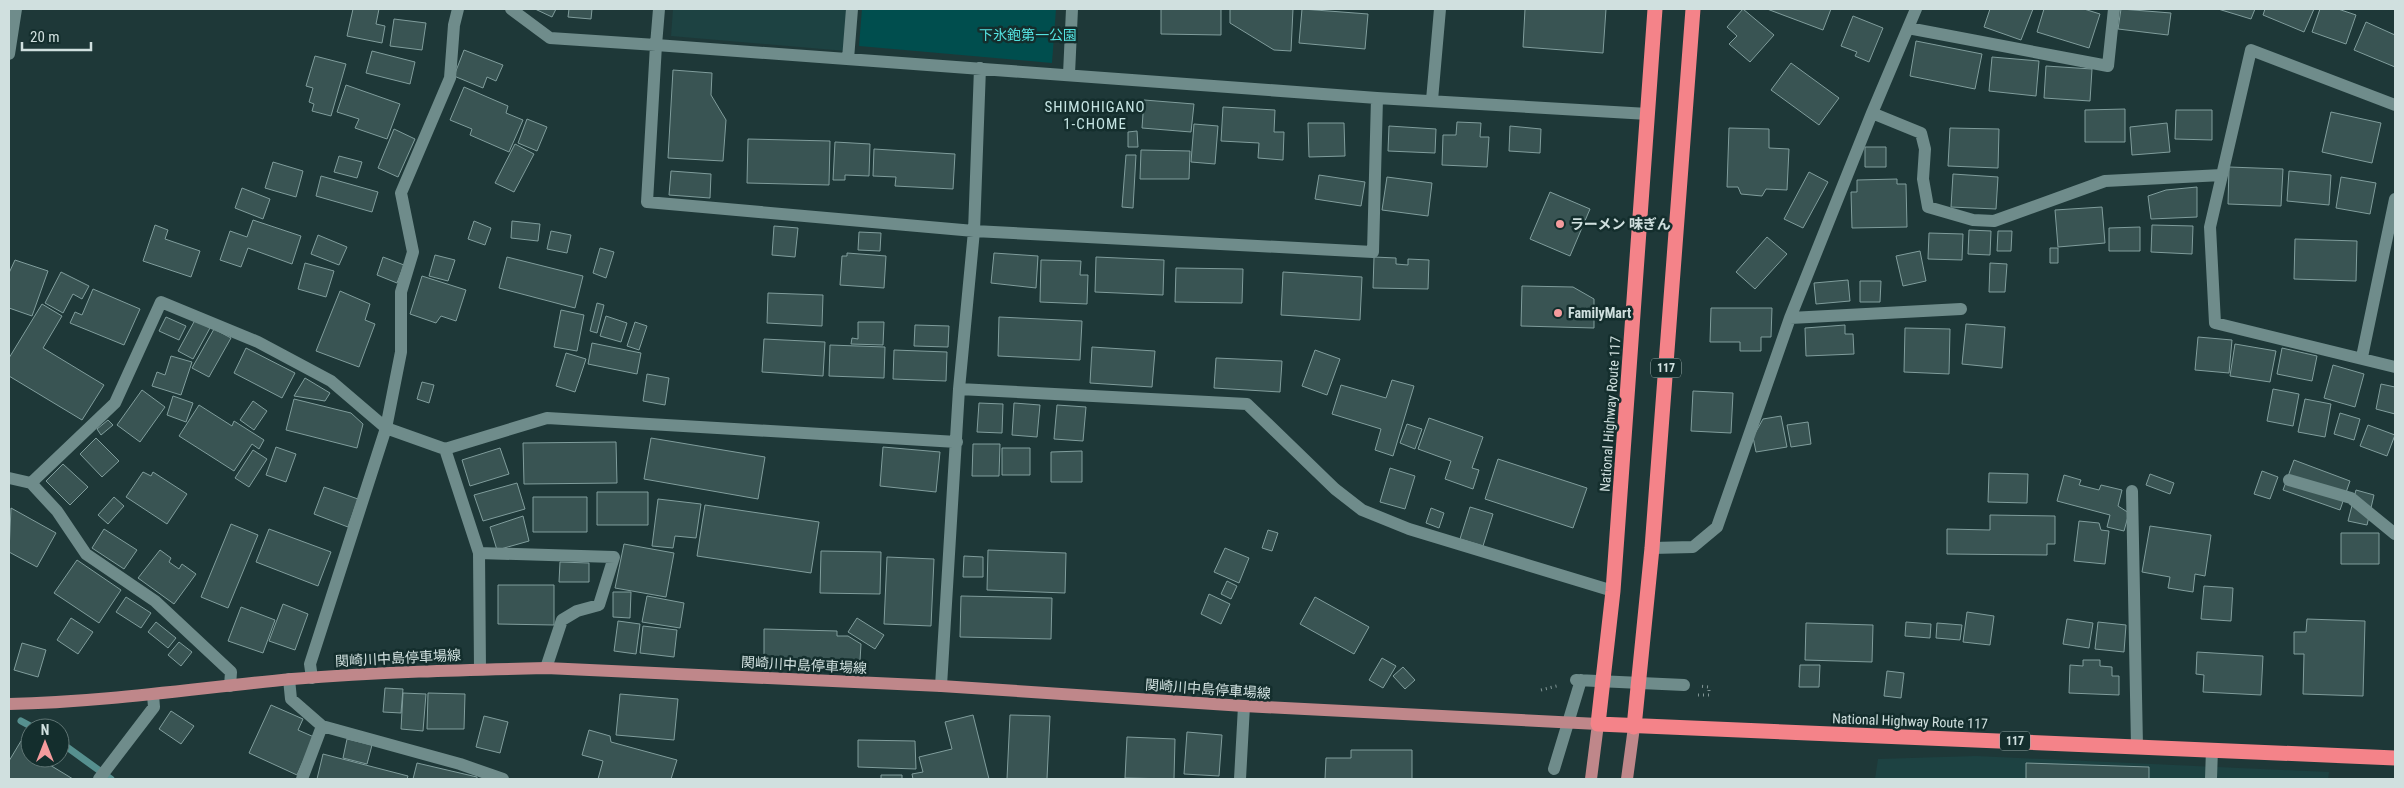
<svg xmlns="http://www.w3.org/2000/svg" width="2404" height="788" viewBox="0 0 2404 788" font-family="'Roboto Condensed','Noto Sans JP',sans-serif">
<rect width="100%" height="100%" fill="#1e3838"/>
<path fill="#1d4242" d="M673 9H848L846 51 671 36Z
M1976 756 2329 772 2328 779H1875L1878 759Z"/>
<path fill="#004e4e" d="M862 9H1056L1052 63 859 46Z"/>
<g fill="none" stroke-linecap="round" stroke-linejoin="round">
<path stroke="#56908f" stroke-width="7" d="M21 721 34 728
M60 742 111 779"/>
</g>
<path fill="#395453" stroke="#809d9c" d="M353 9H379L376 24 385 26 382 43 347 36Z
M535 9H556L552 17Z
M569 9H592L591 19 568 17Z
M1161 9H1221V35L1161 34Z
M1230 9H1293L1291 51 1274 50 1230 23Z
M1302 9 1368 14 1365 49 1299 43Z
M1525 9H1606L1603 53 1523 47Z
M1743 9 1774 35 1750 62 1729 44 1737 36 1727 27Z
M1767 9H1831L1823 30Z
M1990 9H2033L2021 40 1984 27Z
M2044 9H2084L2100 14 2089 48 2037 32Z
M2121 9 2171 13 2168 35 2118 29Z
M2218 9H2255L2251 19Z
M2265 9H2314L2304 32 2263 15Z
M2320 9H2338L2356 15 2346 44 2312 32Z
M1853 16 1883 28 1869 62 1855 56 1857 52 1841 46Z
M394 19 426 23 422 50 390 46Z
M2366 22 2395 35V67L2354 50Z
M1916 41 1982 54 1975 89 1910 76Z
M464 50 503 65 496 81 487 77 483 88 454 76Z
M372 51 415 62 410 84 366 73Z
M315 56 346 64 331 116 312 111 314 104 309 102 313 88 306 86Z
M1992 57 2039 61 2036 96 1989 91Z
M1791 63 1839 98 1819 125 1771 90Z
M2046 66 2092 69 2090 101 2044 98Z
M673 70 712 73 711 95 726 120 723 161 668 158Z
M346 85 400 104 387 139 355 128 359 119 337 112Z
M464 87 508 106 506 113 523 120 509 152 470 135 472 129 450 120Z
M1144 100 1194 104 1191 132 1142 128Z
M1223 107 1275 110 1274 132H1284L1283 160 1258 158 1259 143 1221 141Z
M2125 109V142H2085V110Z
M2176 110H2212V140L2175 139Z
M2331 112 2381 123 2372 163 2322 152Z
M527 119 547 127 537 151 518 143Z
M1457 122 1481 123 1480 137H1489L1487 167 1442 165 1443 135H1456Z
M1308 123H1344L1345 156 1309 157Z
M2167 123 2170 152 2132 155 2130 127Z
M1194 124 1218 126 1215 164 1191 162Z
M1389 126 1436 129 1435 153 1388 151Z
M1510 126 1541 129 1540 153 1509 151Z
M1729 128 1769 129V148L1789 149 1787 190 1766 189 1762 196 1741 194 1738 187H1727Z
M1950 128 1999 129 1998 168 1948 166Z
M394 129 415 139 398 177 378 168Z
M1137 131 1138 147H1128V132Z
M748 139 830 141 829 185 747 183Z
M835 142 870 144 869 176 845 175V180H833Z
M515 144 534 154 514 192 495 183Z
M1865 147H1886V167H1865Z
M874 149 955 154 953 189 895 186 896 177 873 176Z
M1141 150 1190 151 1189 179H1140Z
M1126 155H1136L1133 208 1122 207Z
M339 156 362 162 357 178 334 172Z
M273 162 303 171 296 197 265 188Z
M2229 167 2283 169 2281 206 2228 204Z
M671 171 711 174 710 198 669 195Z
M2289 171 2331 175 2329 205 2287 201Z
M1809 172 1828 182 1803 228 1784 219Z
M1953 174 1998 177 1996 209 1951 207Z
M1319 175 1365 182 1361 206 1315 199Z
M321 176 378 192 372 212 316 196Z
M1387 177 1432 183 1428 216 1382 210Z
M2341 177 2376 183 2370 214 2336 208Z
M1897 179V184H1906L1907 227 1852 228 1851 192H1857V180Z
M2197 187V217L2151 219 2148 196 2166 190Z
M242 188 270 199 263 219 235 208Z
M1550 192 1590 209 1570 256 1530 239Z
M2102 207 2105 243 2058 247 2055 210Z
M253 220 301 236 292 264 248 248 241 267 220 260 230 231 247 237Z
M474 221 491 228 485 245 468 239Z
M512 221 540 224 538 241 511 238Z
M155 225 168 230 165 239 200 251 191 277 143 261Z
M2152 225 2193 226 2192 254 2151 252Z
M774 226 798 228 795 257 772 255Z
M2140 227V251H2109V228Z
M1969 230 1991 231 1990 255 1968 254Z
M551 231 571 235 567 253 547 249Z
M1998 231H2012L2011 251H1997Z
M859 232 881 233 880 251 858 250Z
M1929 233 1963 234 1962 260 1928 259Z
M318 235 347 247 339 265 311 254Z
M1767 237 1787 254 1755 289 1736 272Z
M2295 239 2357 241 2356 281 2294 279Z
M600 248 614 252 606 278 593 273Z
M2050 248H2058V263H2050Z
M1920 251 1926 281 1903 286 1896 256Z
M847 253 886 256 884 288 840 285 842 256H847Z
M994 253 1038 256 1036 288 991 283Z
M435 255 455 260 448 281 429 276Z
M383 257 404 265 397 283 377 275Z
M507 257 583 276 575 308 499 288Z
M1096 257 1164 260 1163 295 1095 292Z
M1374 257 1396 258V264L1408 265V259L1429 260 1428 289 1373 288Z
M15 260 48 271 32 316 9 308V273Z
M1041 260 1081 261 1080 275H1088L1087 304 1040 302Z
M305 263 334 271 326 297 298 289Z
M1990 263 2007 264 2005 292H1989Z
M1176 268 1243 269 1242 303 1175 302Z
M61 272 89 286 82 299 73 294 63 313 45 303Z
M1283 272 1362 277 1360 320 1281 315Z
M422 276 466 290 456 321 441 316 436 323 410 314Z
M1848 280 1850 301 1816 304 1814 283Z
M1860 281H1881L1880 302H1860Z
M1522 286 1573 287 1594 299V328L1521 326Z
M93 289 140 309 124 345 70 323 75 312 82 315Z
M340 291 370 304 365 320 375 324 359 367 316 351Z
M768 293 823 295 822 326 767 323Z
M597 303 604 305 597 333 590 331Z
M42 304 62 316 43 348 104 385 82 420 9 376V358Z
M1711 308H1772L1771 337H1761V351H1740V342H1710Z
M561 310 584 315 577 351 554 347Z
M606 316 627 323 621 342 600 336Z
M166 317 186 326 179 340 159 331Z
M999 317 1082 321 1080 360 998 356Z
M195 320 210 328 193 359 178 351Z
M635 322 647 326 639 350 627 346Z
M858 322H884L883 345 851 344 852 338 858 339Z
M1966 324 2005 327 2002 368 1962 364Z
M915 325 949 326 948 347 914 346Z
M1845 325V334H1853L1854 354 1806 356 1805 328Z
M1905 328 1950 329 1949 374 1904 372Z
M214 329 231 338 209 377 192 368Z
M2198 337 2232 340 2229 373 2195 370Z
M764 339 825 342 823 376 762 372Z
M592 343 641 353 637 374 588 364Z
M2235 344 2276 351 2270 382 2230 376Z
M830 345 885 347 884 378 829 376Z
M1092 347 1155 351 1152 387 1090 383Z
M246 348 295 373 282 398 234 373Z
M2282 348 2317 356 2312 381 2277 374Z
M894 350 947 352 946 381 893 379Z
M1315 350 1340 359 1327 395 1302 386Z
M566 353 586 359 575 392 556 386Z
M171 356 192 362 181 395 152 386 157 372 165 375Z
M1216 358 1282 361 1280 392 1214 388Z
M2333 365 2364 374 2355 407 2324 398Z
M647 374 669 378 665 405 643 401Z
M305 378 330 393 325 401 294 396Z
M1392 380 1414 386 1393 456 1375 450 1381 429 1332 414 1341 385 1386 398Z
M422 382 434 385 429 403 417 399Z
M2381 384 2395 387V414L2376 409Z
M2273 389 2299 394 2293 426 2267 421Z
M142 390 165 407 140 442 117 425Z
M1693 391 1733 393 1731 433 1691 431Z
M173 396 193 403 186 422 167 415Z
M294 399 351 413 363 424 357 448 286 430Z
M2305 399 2331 404 2325 437 2298 432Z
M253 401 267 411 254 430 240 420Z
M979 403 1003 404 1002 433 977 432Z
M1014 403 1040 405 1037 437 1012 435Z
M199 405 232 426 234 421 264 440 259 449 252 444 234 471 179 436Z
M1057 405 1086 407 1083 441 1054 439Z
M2340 413 2360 419 2354 440 2334 434Z
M1781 416 1787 447 1756 452 1753 437 1763 419Z
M1429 418 1483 437 1472 468 1479 470 1473 489 1445 479 1451 461 1418 449Z
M108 420 113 425 101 435 97 429Z
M1808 422 1811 444 1791 447 1787 425Z
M1407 424 1422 429 1415 449 1400 443Z
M2368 425 2395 435 2387 456 2360 446Z
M96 438 119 461 102 477 80 454Z
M651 438 765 457 758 499 644 479Z
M616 442 617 483 524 484 523 443Z
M973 444H1000L999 476H972Z
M276 447 296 454 286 482 266 475Z
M883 447 940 452 936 492 880 486Z
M500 448 509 474 470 486 462 460Z
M1002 448H1030V475H1002Z
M253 450 267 459 249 487 235 478Z
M1082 451V482H1051V452Z
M1498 459 1587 488 1573 528 1485 499Z
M2294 460 2350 481 2340 510 2283 490Z
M63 464 88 487 70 505 46 481Z
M1390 468 1415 476 1405 509 1380 502Z
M2262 471 2278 477 2270 499 2254 494Z
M143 472 151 476 153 472 187 494 167 524 126 497Z
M1989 473 2028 474 2027 503 1988 502Z
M2150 474 2174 483 2170 494 2146 485Z
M2064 475 2081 480 2079 485 2099 490 2101 485 2122 490 2118 506 2129 513 2124 531 2107 527 2110 515 2057 501Z
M517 483 525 509 483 521 474 495Z
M324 487 358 499 348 527 314 514Z
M2356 490 2374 495 2367 525 2348 521Z
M597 492H648V525H597Z
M114 497 124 506 108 524 98 515Z
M533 497H587V532H533Z
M658 499 701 504 696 538 675 536 673 548 652 546Z
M705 505 819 522 811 573 697 556Z
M1470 507 1493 514 1483 546 1460 539Z
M11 508 56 533 37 567 9 552Z
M1431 508 1444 513 1439 528 1426 523Z
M1990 515 2055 516V544H2047V555L1947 554V529L1990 530Z
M523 516 529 541 497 550 490 527Z
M2079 521 2099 523 2101 530 2109 531 2105 564 2074 561Z
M231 524 258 535 228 608 201 597Z
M2150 526 2211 535 2205 576 2195 574 2193 592 2168 588 2170 577 2142 572Z
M104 529 137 550 124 569 92 548Z
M269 529 331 552 318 586 256 562Z
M1268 530 1278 533 1272 551 1262 548Z
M2341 533H2379V564H2341Z
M624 544 674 553 666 597 615 588Z
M1225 548 1249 558 1239 583 1214 572Z
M160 550 171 558 169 562 179 569 182 564 196 574 174 604 138 578Z
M988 550 1066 553 1065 593 987 590Z
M821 551 881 552 880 594 820 593Z
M964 556 983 557V577H963Z
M887 557 934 559 931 626 884 624Z
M77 560 121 590 99 623 54 593Z
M560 562 589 563V582H559Z
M1227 581 1237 586 1231 599 1221 594Z
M498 585H554V625L498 624Z
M2204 586 2233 588 2231 621 2201 619Z
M613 592H631L630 618 613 617Z
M1209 594 1230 604 1221 624 1201 614Z
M647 596 684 603 680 628 642 622Z
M961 596 1052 598 1051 639 960 637Z
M126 597 151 613 141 628 116 612Z
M1315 597 1369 627 1354 654 1300 624Z
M283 604 308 614 295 650 269 641Z
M241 607 275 620 263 653 228 641Z
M1967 612 1994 616 1990 645 1963 642Z
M71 618 93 632 78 654 57 640Z
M857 618 884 635 875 649 848 632Z
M2067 619 2093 623 2089 648 2063 644Z
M2307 619 2365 621 2363 696 2303 694 2304 654H2294V632H2306Z
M618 621 640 624 636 654 614 651Z
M156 622 176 638 168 648 148 632Z
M1906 622 1931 624 1930 638 1905 636Z
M2098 622 2126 625 2124 652 2095 649Z
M1806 623 1873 625 1872 662 1805 660Z
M1937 623 1962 625 1960 640 1936 638Z
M643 626 677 630 674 657 640 653Z
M764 629 837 631V636H848L861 644 860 661 764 659Z
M179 642 192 652 181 666 168 655Z
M22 643 46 650 38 677 14 670Z
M2197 652 2263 656 2261 695 2203 692 2204 675 2196 674Z
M1382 658 1396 666 1383 688 1369 680Z
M2083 660H2100V666L2112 667V676H2119V695L2069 693 2070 665 2083 666Z
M1800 665H1820L1819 687H1799Z
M1403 667 1415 680 1405 689 1393 676Z
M1887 671 1904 673 1901 698 1884 696Z
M385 688 403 689 401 713 383 712Z
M403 693 426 694 423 731 401 729Z
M428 693 465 694 464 729H427Z
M620 694 678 699 674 740 616 735Z
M271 705 303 719 298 730 314 737 297 775 249 753Z
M171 711 194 726 181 744 159 729Z
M973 715 989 779H913L912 774 923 772 919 757 952 749 945 722Z
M1010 715 1050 716 1047 779H1007Z
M484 716 508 722 500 753 476 747Z
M589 730 610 736 611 742 677 760 671 779H598L603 761 582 755Z
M1187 732 1222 735 1219 776 1184 774Z
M1127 737 1175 739 1174 779 1125 778Z
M347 739 372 745 367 764 343 758Z
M858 740 915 741 916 769 858 767Z
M21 741 30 747V758H41L40 759 73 779H9V761Z
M1351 750H1412V779H1325L1326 758H1351Z
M323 754 408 776 407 779H317Z
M417 763 477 777V779H413Z
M2026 763 2149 767V779H2026Z
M881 775H902V779H881Z"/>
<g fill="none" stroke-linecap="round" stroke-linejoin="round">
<path stroke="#809494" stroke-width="3" stroke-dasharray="1 4" stroke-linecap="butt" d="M1541 690 1560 685
M1698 695H1709V687L1699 686"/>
<path stroke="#6f8c8b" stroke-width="12" d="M511 9 550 38 656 45 647 202 974 231 1373 252 1377 98
M659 9 656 45 1377 98 1648 114
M1908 28 2108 66 2114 9
M9 54 16 9
M848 59 852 9
M1069 74 1072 9
M1432 100 1440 9
M2395 105 2251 50 2210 227 2215 323 2395 367
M1872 113 1921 133 1925 149 1923 179 1928 207 1973 220 1994 221 2105 181 2222 175
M1790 318 1961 309
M2362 357 2395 199
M959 389 1247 404 1335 489 1362 510 1409 529 1613 591
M9 478 31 483 57 511 86 554 155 601 231 672 230 686
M2289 480 2351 498 2395 534
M31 483 115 403 161 302 258 342 331 381 386 428 445 449
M2132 491 2137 746
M1652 548 1693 547 1717 527 1790 318 1872 113 1916 9
M479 553 614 557 599 605 577 611 562 620 546 668
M480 669 479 553 445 449 547 418 957 442
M312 678 310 664 386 428 401 352V292L413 252 401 193 450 78 454 25 458 9
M289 679 291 699 322 726 460 764 503 779
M1576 680 1684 685
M941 686 959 389 974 231 980 68
M1554 769 1581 680
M99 779 154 707 153 695
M302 779 322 726
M1240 779 1244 706
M2211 779 2212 749"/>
<path stroke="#bf878a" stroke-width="12" d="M9 704C104 702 197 688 292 679 377 672 461 670 546 668L941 686 1244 706 1598 724 1591 779
M1627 779 1634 727"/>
<path stroke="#f48389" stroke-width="15" d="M1655 9 1613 591 1598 724 2395 758
M1634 727 1652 548 1693 9"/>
</g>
<g fill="#f59b9d" stroke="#142e2d" stroke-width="2">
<circle cx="1560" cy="224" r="5"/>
<circle cx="1558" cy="313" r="5"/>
</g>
<g text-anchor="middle" stroke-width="5" stroke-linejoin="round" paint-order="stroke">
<g fill="#142e2d" stroke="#98abaa" stroke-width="1">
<rect x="1651" y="358.5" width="30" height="19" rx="4"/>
<rect x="2000" y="731.5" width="30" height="19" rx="4"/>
</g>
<g font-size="12" font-weight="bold" fill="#d0e0df">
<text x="1666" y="372">117</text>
<text x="2015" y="745">117</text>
</g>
<g font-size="14" fill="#54e2e0" stroke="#142e2d">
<text x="1028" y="40">下氷鉋第一公園</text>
</g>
<g font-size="14" font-weight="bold" fill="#d0e0df" stroke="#142e2d" text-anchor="start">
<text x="1570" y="229">ラーメン 味ぎん</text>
<text x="1568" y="318">FamilyMart</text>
</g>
<g font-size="14" fill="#d0e0df" stroke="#142e2d">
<text transform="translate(1610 414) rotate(-86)" y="5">National Highway Route 117</text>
<text transform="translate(398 658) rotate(-3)" y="5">関崎川中島停車場線</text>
<text transform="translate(804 665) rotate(3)" y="5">関崎川中島停車場線</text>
<text transform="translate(1208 689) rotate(4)" y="5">関崎川中島停車場線</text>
<text transform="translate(1910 721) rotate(2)" y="5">National Highway Route 117</text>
</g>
<g font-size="15" letter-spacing="1" fill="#c6e5e4" stroke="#142e2d">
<text x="1095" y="112">SHIMOHIGANO<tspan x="1095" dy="17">1-CHOME</tspan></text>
</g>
</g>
<rect width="2404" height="788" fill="none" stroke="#d0e0df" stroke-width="20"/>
<g transform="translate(45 743)"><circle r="24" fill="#142e2d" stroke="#5f7574"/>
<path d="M0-4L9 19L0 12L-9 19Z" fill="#f59b9d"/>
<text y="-8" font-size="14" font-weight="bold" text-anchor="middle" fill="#d0e0df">N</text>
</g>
<path d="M22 42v8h69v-8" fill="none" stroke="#d0e0df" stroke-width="2.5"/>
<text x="30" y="42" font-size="15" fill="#d0e0df" stroke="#142e2d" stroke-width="4" paint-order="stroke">20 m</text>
</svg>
